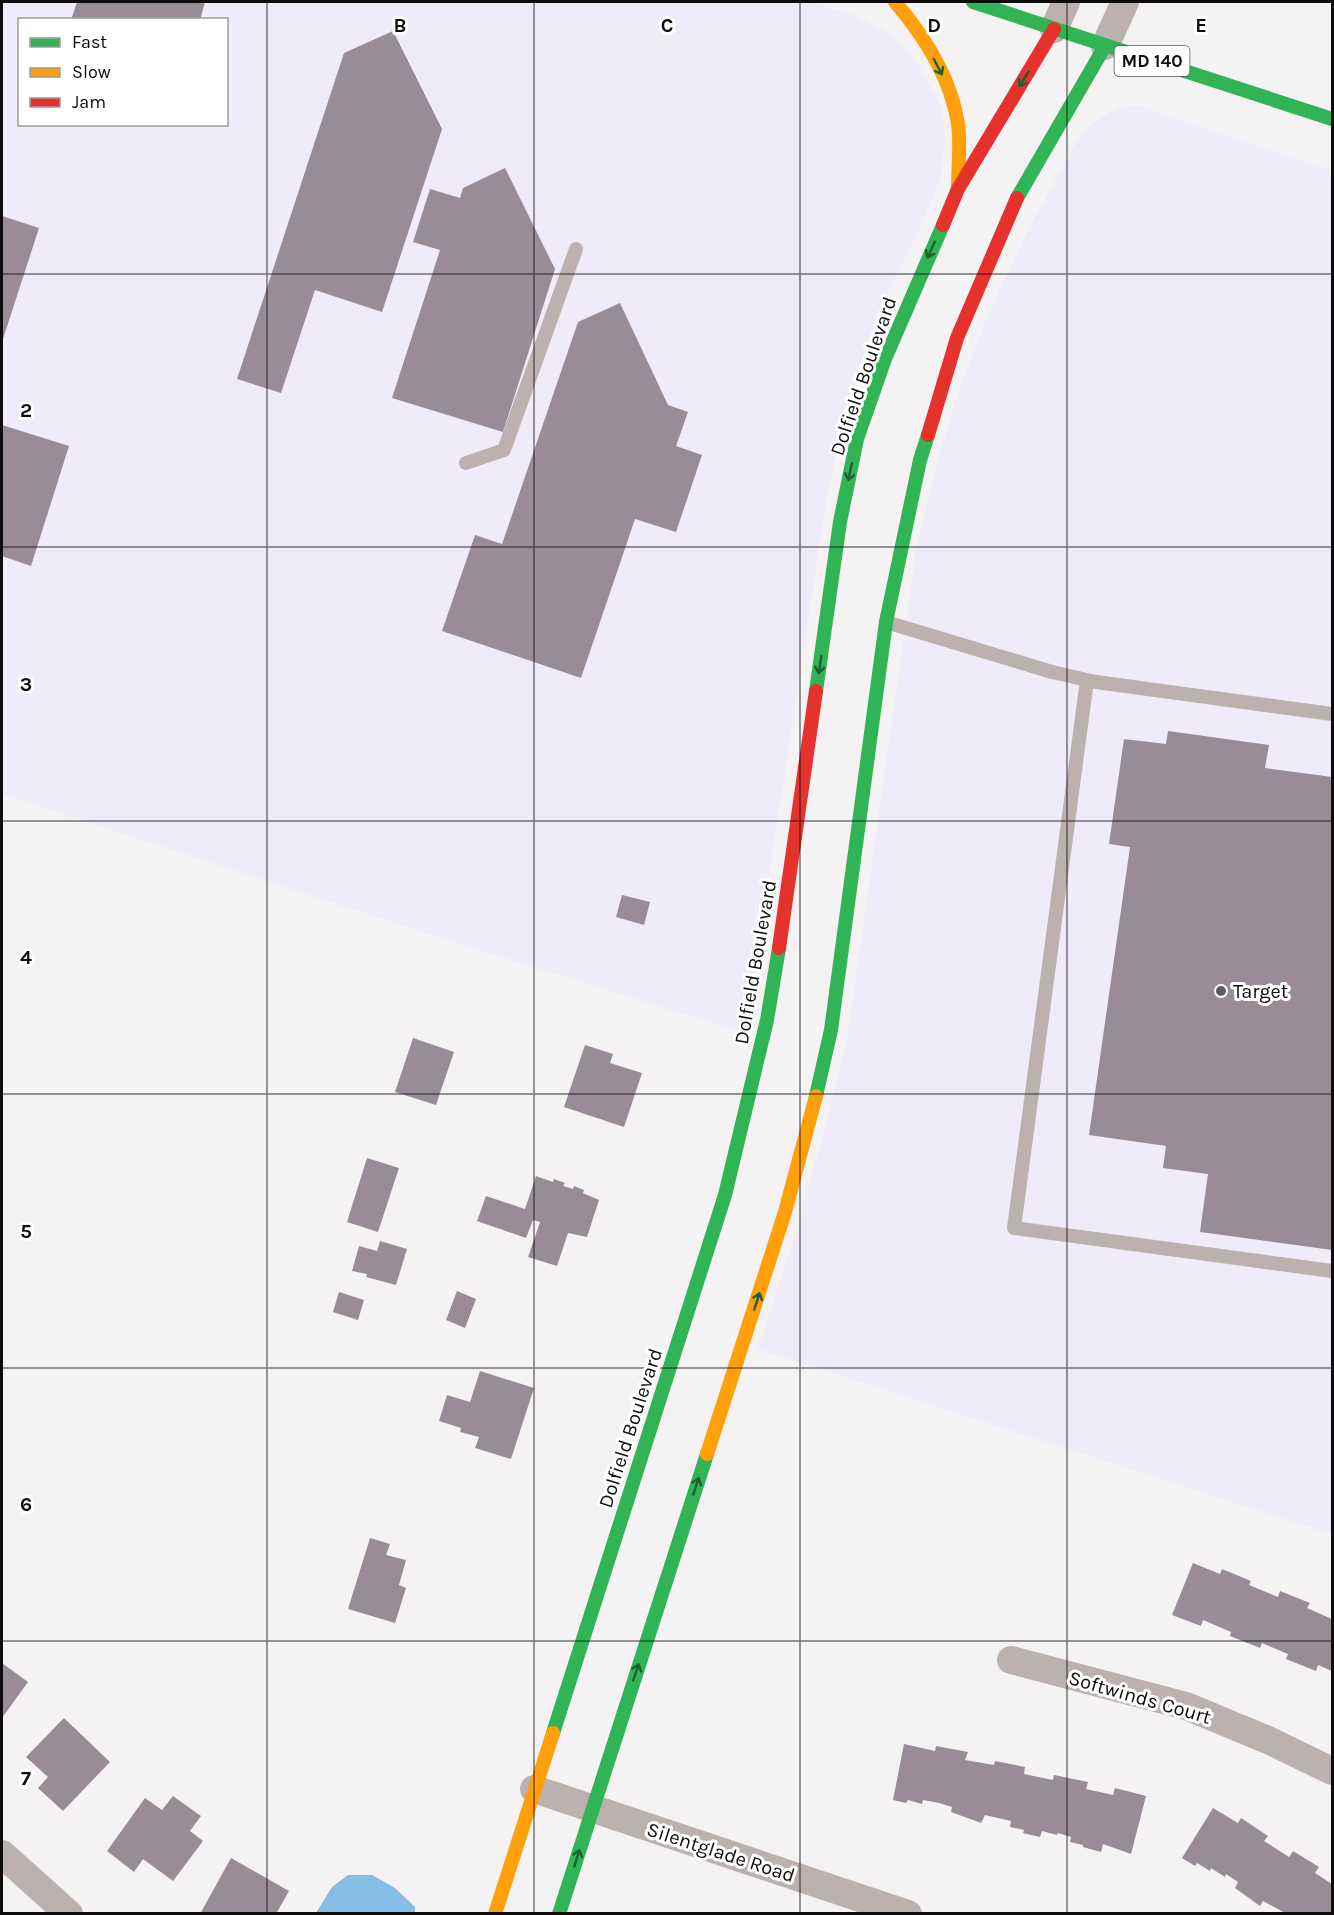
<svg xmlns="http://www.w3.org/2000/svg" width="1334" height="1915" viewBox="0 0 1334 1915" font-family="Karla,sans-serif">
<rect width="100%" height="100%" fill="#f5f2f4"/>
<path fill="#efebf8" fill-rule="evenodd" d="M2 2H812L856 16 887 32 906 48 920 67 941 106 945 139 940 180 921 225 875 319 841 426 825 509 745 1033 444 939 2 794ZM20 20H226V124H20Z
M1136 105 1332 171V1534L758 1349 799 1222 826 1124 848 1033 917 544 936 468 959 390 987 317 1030 226 1082 132 1103 116 1118 108Z"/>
<path fill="#84bee2" d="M348 1875H372L395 1888 415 1907V1913H316L332 1887Z"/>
<path fill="#988c96" d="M77 2H205L200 20H71Z
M393 31 442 129 382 312 315 290 281 393 237 379 344 53Z
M505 168 555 269 503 432 392 398 440 250 413 242 430 189 460 198 463 188Z
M2 216 39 228 2 342Z
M620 303 668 405 688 412 676 446 702 455 676 532 635 519 581 678 442 631 475 535 502 544 578 322Z
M2 425 69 446 31 566 2 556Z
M1168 731 1269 745 1265 768 1332 777V1250L1200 1232 1208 1174 1163 1168 1166 1146 1089 1135 1130 847 1109 844 1124 739 1166 744Z
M622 895 650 902 644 925 616 917Z
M413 1038 454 1052 436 1105 395 1092Z
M585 1045 613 1054 610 1063 642 1073 624 1127 564 1107Z
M367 1158 399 1168 378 1232 347 1222Z
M536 1176 553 1182 554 1179 565 1183 563 1186 573 1189 574 1186 584 1190 583 1193 599 1200 587 1237 568 1233 557 1266 528 1257 540 1222 533 1220 526 1238 477 1221 486 1196 525 1209Z
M380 1241 407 1249 396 1285 366 1277 367 1274 352 1271 359 1246 377 1251Z
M457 1291 476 1299 465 1328 446 1320Z
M339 1292 364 1300 358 1320 333 1312Z
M480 1371 534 1388 511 1459 475 1448 479 1437 460 1432 461 1428 439 1421 447 1395 470 1402Z
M370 1538 390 1544 386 1555 406 1560 399 1585 406 1588 395 1623 348 1609Z
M1193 1563 1220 1574 1222 1569 1251 1581 1249 1585 1278 1597 1280 1591 1310 1603 1307 1608 1332 1619V1671L1318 1665 1316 1671 1286 1659 1288 1654 1262 1643 1260 1648 1230 1636 1231 1632 1203 1620 1201 1626 1172 1615Z
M2 1663 28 1682 2 1718Z
M64 1718 110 1762 63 1811 38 1788 48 1777 26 1757Z
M904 1744 935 1751 936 1746 968 1752 965 1760 994 1765 995 1761 1025 1767 1024 1774 1053 1780 1054 1775 1088 1782 1086 1789 1113 1795 1115 1788 1146 1796 1131 1854 1103 1844 1101 1852 1083 1847V1845L1070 1842 1071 1837 1058 1833 1057 1835 1042 1831 1040 1837 1023 1833 1024 1830 1010 1827 1011 1821 985 1815 981 1823 951 1812 952 1807 939 1803 923 1800 922 1804 908 1800 906 1803 893 1800Z
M173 1796 201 1816 190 1831 203 1841 173 1881 143 1859 134 1872 107 1851 145 1798 162 1810Z
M1213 1808 1238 1823 1241 1818 1268 1836 1264 1841 1289 1857 1293 1851 1319 1867 1315 1873 1332 1884V1914H1287L1263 1901 1260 1906 1235 1888 1238 1882 1226 1874 1225 1877 1211 1868 1210 1871 1197 1863 1195 1866 1182 1858Z
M231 1858 289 1891 276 1914H200Z"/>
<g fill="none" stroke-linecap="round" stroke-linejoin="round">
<path stroke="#bbb1ae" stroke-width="14" d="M466 463 504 450 576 249
M886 622 1052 672 1096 682 1332 714
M1087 680 1014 1228 1332 1271"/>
<path stroke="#bbb1ae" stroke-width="28" d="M1054 29 1066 2
M1105 46 1125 2
M1011 1660 1186 1706 1268 1740 1332 1771
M534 1789 908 1914
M2 1854 69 1914"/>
<path stroke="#30b455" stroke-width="14" d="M973 2 1332 119
M1017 198 1105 46
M816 691 840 522 857 439 885 359 943 225
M816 1096 831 1030 886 622 920 460 928 435
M553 1733 725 1195 767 1020 779 948
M559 1914 707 1454"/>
<path stroke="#ff9f0a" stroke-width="14" d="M895 2C925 37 951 78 958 124 961 145 958 167 958 189
M707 1454 785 1212 816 1096
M495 1914 553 1733"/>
<path stroke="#e5322d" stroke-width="14" d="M943 225 958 189 1054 29
M928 435 957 338 1017 198
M779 948 816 691"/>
</g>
<defs><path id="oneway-shaft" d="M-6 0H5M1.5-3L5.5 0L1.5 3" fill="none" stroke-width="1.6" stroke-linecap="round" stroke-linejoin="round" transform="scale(1.5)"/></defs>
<g stroke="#1e6030">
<use href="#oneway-shaft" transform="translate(938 67) rotate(62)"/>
<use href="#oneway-shaft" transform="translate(1024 79) rotate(121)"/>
<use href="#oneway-shaft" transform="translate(931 250) rotate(114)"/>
<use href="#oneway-shaft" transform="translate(850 472) rotate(102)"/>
<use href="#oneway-shaft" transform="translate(820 665) rotate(98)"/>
<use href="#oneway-shaft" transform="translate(757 1301) rotate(-72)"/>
<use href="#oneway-shaft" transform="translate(696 1486) rotate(-72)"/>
<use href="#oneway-shaft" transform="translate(636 1672) rotate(-72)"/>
<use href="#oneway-shaft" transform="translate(577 1858) rotate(-73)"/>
</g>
<path fill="none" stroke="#0d0b0c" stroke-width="1.5" stroke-opacity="0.55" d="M267 2V1914M534 2V1914M800 2V1914M1067 2V1914M2 274H1332M2 547H1332M2 821H1332M2 1094H1332M2 1368H1332M2 1641H1332"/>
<circle fill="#5e5c5d" stroke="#fff" stroke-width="2" cx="1221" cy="991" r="6"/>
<g text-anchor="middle" stroke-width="6" stroke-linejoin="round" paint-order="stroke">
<rect fill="#fff" stroke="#565455" stroke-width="1.5" x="1114.5" y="46" width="75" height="30" rx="4.5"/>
<g font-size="18" font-weight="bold" fill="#0d0b0c">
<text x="1152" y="67">MD 140</text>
</g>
<g font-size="20" fill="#0d0b0c" stroke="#fff">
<text transform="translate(863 376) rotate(-71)" y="7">Dolfield Boulevard</text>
<text transform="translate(755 962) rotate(-80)" y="7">Dolfield Boulevard</text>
<text transform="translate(630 1428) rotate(-72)" y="7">Dolfield Boulevard</text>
<text transform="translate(1140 1697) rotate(16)" y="7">Softwinds Court</text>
<text transform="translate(721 1852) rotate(18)" y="7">Silentglade Road</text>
</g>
<g font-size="20" fill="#0d0b0c" stroke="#fff" text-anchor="start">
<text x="1233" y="998">Target</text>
</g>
</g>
<g font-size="20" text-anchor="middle" font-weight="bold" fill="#0d0b0c" stroke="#fff" stroke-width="6" stroke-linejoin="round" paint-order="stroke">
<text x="400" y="32">B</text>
<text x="667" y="32">C</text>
<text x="934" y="32">D</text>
<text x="1201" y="32">E</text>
<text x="26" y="417">2</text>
<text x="26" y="691">3</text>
<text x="26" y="964">4</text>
<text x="26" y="1238">5</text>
<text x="26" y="1511">6</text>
<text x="26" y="1785">7</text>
</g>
<rect width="1334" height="1915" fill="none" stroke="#0d0b0c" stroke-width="6"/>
<rect x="18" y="18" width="210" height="108" fill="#ffffff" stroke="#9e9d9e" stroke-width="1.5"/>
<rect x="30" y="38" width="30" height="9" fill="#30b455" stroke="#9e9d9e" stroke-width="1.5"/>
<text x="72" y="48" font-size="18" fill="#0d0b0c">Fast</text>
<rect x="30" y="68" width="30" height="9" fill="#ff9f0a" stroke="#9e9d9e" stroke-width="1.5"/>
<text x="72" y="78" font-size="18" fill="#0d0b0c">Slow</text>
<rect x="30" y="98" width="30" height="9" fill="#e5322d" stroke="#9e9d9e" stroke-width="1.5"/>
<text x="72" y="108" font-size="18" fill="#0d0b0c">Jam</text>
</svg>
